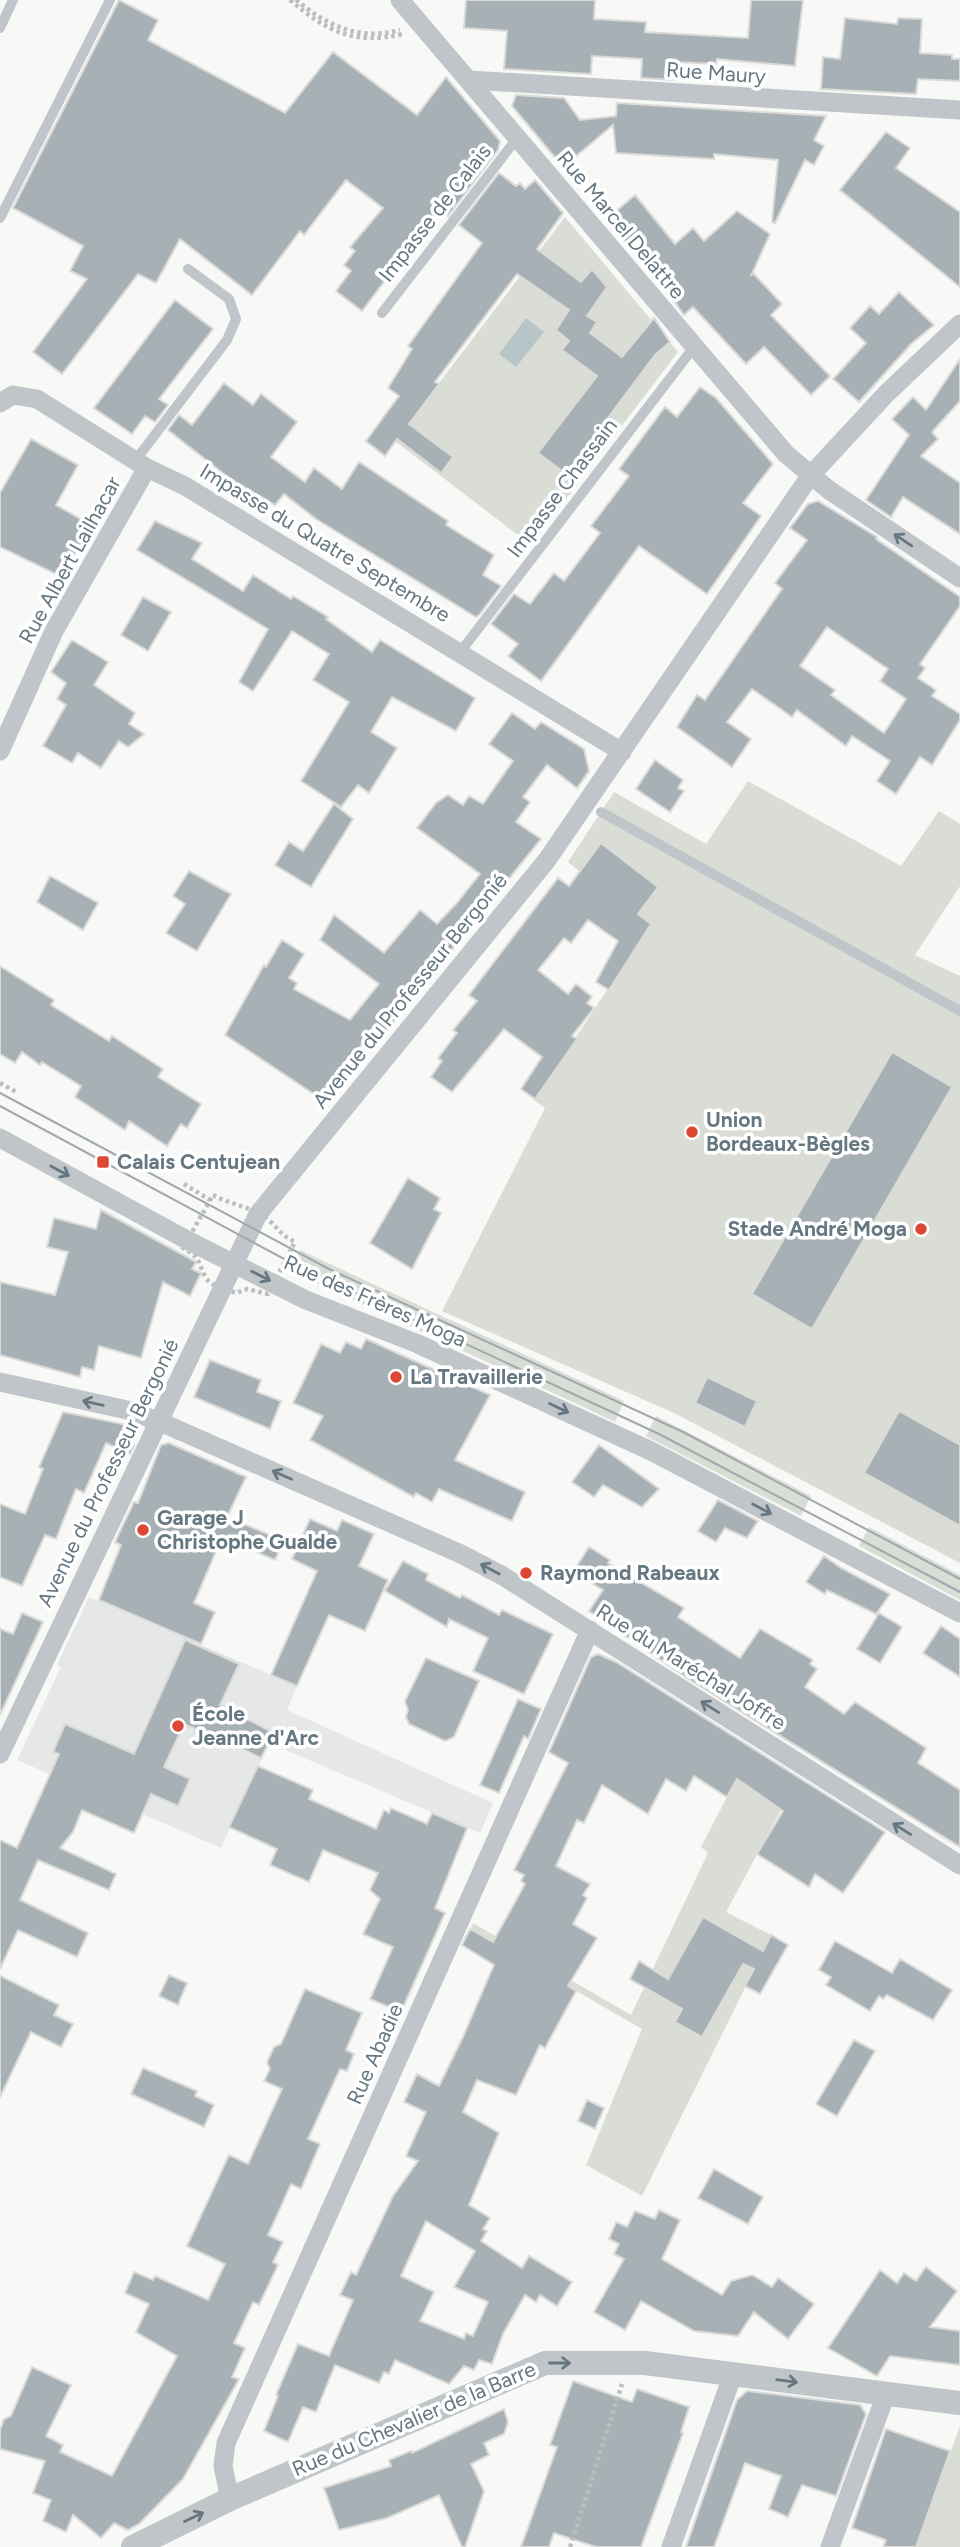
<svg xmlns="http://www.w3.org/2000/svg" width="960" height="2547" viewBox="0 0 960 2547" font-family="Figtree,sans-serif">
<rect width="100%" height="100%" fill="#f8f8f6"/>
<path fill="#e6e8e7" d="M89 1597 297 1686 287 1710 493 1803 480 1833 269 1743 221 1848 17 1760 61 1667 57 1665Z"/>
<path fill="#d9ddd5" d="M565 217 678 352 531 545 395 441Z
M748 781 901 866 939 811 960 824V886L915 955 960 976V1563L674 1413 442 1311 545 1108 534 1100 641 939 592 882 568 862 614 792 706 844Z
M300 1250 624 1401 615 1422 289 1270Z
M656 1416 811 1496 801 1516 646 1436Z
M869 1527 960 1575V1600L859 1546Z
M752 1749 782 1808 726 1912 771 1935 642 2196 586 2165 642 2029 471 1930 473 1923 631 2015 708 1853 701 1847Z
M960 2426V2547H916Z"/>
<path fill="#b8c5c8" d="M526 318 544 332 516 367 499 354Z"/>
<path fill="#a7b1b5" stroke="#dadad8" stroke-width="2" fill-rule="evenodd" d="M119 0 158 20 148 40 285 113 333 52 417 115 446 77 500 141 498 150 448 216 439 209 362 311 336 291 351 271 344 265 355 251 350 247 383 208 346 180 304 235 300 231 252 295 180 239 156 283 138 274 62 374 33 352 87 279 70 271 83 246 13 208Z
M466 0H595L594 19 646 22 645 32 748 38 751 0H803L795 66 717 59 716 64 676 62 675 80 641 78 642 59 592 56 591 74 504 69 507 31 464 28Z
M845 18 897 24 898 18 922 19 920 53 952 55V59H960V81L918 79 916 94 821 89 823 57 840 59Z
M516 95 564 98 580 120 616 116 617 103 826 116 814 140 824 146 814 165 805 160 775 223 772 222 778 160 714 154V159L616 153 613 125 563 167 512 106Z
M886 132 910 148 896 168 960 212V287L840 190Z
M499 173 516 186 520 183 525 189 535 180 563 213 537 249 581 282 592 269 607 287 587 316 597 322 590 333 622 357 654 318 670 342 655 355 566 474 538 453 597 376 562 350 569 341 556 330 569 310 517 274 435 382 439 384 409 424 453 457 441 473 397 439 385 456 366 441 399 396 388 388 412 349 408 346 482 243 459 225Z
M635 195 675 244 693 228 704 241 737 211 770 234 751 276 753 273 782 304 771 315 830 376 811 395 764 347 746 364 693 307 684 315 668 292 676 284 636 236 627 244 607 219Z
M899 292 934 325 911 344 859 402 833 379 866 343 850 328 870 306 879 314Z
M175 300 213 329 159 399 168 405 155 422 145 416 132 434 94 408Z
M960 359V401L932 432 938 439 921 456 960 483V534L903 497 891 517 866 500 909 435 892 419 913 397 926 410Z
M224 383 253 405 261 394 297 422 271 457 305 482 314 468 342 489 359 462 448 521 446 525 494 555 483 575 501 586 479 615 476 617 316 519 284 494 275 505 229 478 168 430 179 415 192 425Z
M700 387 716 398 773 464 743 503 761 516 707 594 639 546 541 681 508 656 518 644 491 624 514 594 530 604 554 573 564 581 600 533 591 526 629 476 619 469 665 407 677 417Z
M31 439 78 465 56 505 91 525 62 577 0 547V493Z
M818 501 877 537 876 539 960 597V606L920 664 925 668 918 678 936 690 932 696 960 714V720L932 765 920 757 896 794 877 781 890 761 852 736 846 746 797 710 792 717 752 689 727 722 751 739 732 767 677 727 697 695 705 700 782 589 775 583 807 540 790 528 808 504ZM827 627 888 669 880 681 906 699 884 733 831 695 835 690 800 666Z
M155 521 202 543 192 559 243 591 253 575 291 599 293 596 328 617 326 619 372 652 380 640 475 698 456 731 392 697 371 732 397 748 369 793 358 785 341 807 301 781 349 702 313 680 329 654 292 631 253 691 239 682 268 629 137 550Z
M143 597 171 612 148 651 121 635Z
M72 640 108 662 94 685 135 713 129 724 144 734 128 747 119 741 101 768 78 753 72 763 43 746 66 705 57 699 66 683 51 672Z
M512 713 535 729 541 722 584 749 589 771 577 788 547 765 523 797 530 802 516 822 541 839 381 1037 370 1031 326 1102 225 1035 264 965 266 967 282 940 304 954 289 978 297 983 294 989 350 1020 379 984 320 940 334 915 384 953 420 910 437 924 456 904 480 874 417 828 436 803 448 795 463 805 469 796 483 804 513 761 489 744Z
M655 760 683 780 678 788 684 791 670 812 636 789Z
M334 804 353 819 311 887 275 865 289 842 303 851Z
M601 843 658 887 638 914 651 924 609 990 596 982 618 941 588 920 571 943 564 938 538 970 568 994 576 984 592 997 587 1003 594 1008 572 1036 577 1039 535 1099 521 1089 542 1057 504 1029 452 1092 431 1077 442 1061 438 1058 457 1033 453 1030 477 1001 469 995 558 878 569 886Z
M189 871 231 894 197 951 166 933 185 904 173 896Z
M50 876 98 903 83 930 37 902Z
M0 966 54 1000 51 1005 78 1022 109 1041 112 1036 163 1069 158 1077 201 1104 187 1128 181 1124 167 1146 129 1121 125 1130 75 1097 81 1086 42 1062 40 1065 22 1052 15 1063 0 1054Z
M892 1052 952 1087 812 1329 752 1294Z
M408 1178 440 1198 434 1209 441 1213 412 1269 370 1243Z
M101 1210 196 1262 192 1269 201 1273 190 1296 163 1282 141 1358 99 1346 94 1370 82 1367 80 1377 0 1355V1282L55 1295 68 1252 47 1247 54 1218 96 1229Z
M366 1339 490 1395 455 1460 525 1492 512 1521 439 1489 432 1502 416 1493 414 1497 310 1440 323 1416 293 1403 321 1344 340 1353 346 1342 361 1349Z
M210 1360 261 1380 257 1392 281 1401 270 1429 194 1397Z
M707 1377 757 1401 745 1427 695 1403Z
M899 1411 960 1445V1526L864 1473Z
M63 1412 127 1425 134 1446 130 1454 106 1443 84 1493 76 1489 56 1539 45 1535 22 1586 0 1577V1504L25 1514 43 1469 39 1467Z
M169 1443 246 1477 227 1517 284 1541 275 1560 222 1537 194 1603 215 1612 201 1644 99 1600 121 1545 115 1542 134 1502 138 1503 161 1445Z
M599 1445 659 1489 642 1507 603 1485 594 1497 572 1482Z
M718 1500 758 1521 747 1538 725 1528 716 1542 698 1531Z
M310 1519 337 1531 342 1520 374 1534 359 1566 388 1580 365 1631 329 1615 297 1686 271 1675 317 1571 292 1559Z
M589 1547 610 1560 608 1563 684 1608 678 1617 740 1658 760 1629 813 1660 810 1664 817 1669 805 1687 844 1714 855 1702 926 1748 918 1763 960 1790V1847L690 1680 589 1611 603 1590 573 1572Z
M824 1556 841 1568 890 1594 876 1614 827 1590 825 1594 806 1582Z
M403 1561 428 1574 426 1580 460 1598 462 1595 499 1615 502 1610 553 1634 524 1694 473 1671 488 1638 449 1619 447 1627 385 1591Z
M22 1613 43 1622 0 1715V1629L13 1634Z
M879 1613 902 1627 880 1663 857 1649Z
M941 1626 960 1639V1677L923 1653Z
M185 1640 239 1664 220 1705 274 1733 261 1758 199 1727 198 1730 184 1724 164 1767 190 1779 178 1806 151 1794 134 1833 82 1810 73 1832 60 1848 116 1874 109 1890 38 1860 20 1900 88 1933 77 1957 18 1930 0 1969V1840L17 1848 59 1754 53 1752 65 1724 134 1754Z
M598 1654 616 1662 885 1832 843 1893 815 1874 809 1887 757 1854 783 1811 737 1779 727 1797 694 1776 686 1791 666 1779 648 1814 602 1785 584 1823 577 1820 556 1866 590 1884 583 1895 587 1898 573 1924 597 1938 568 1986 576 1991 545 2048 540 2045 516 2095 477 2080 463 2112 499 2133 469 2205 490 2218 483 2229 487 2231 481 2241 522 2268 529 2256 572 2282 557 2306 540 2295 536 2302 525 2295 503 2334 492 2364 479 2360 474 2370 464 2366 449 2384 395 2360 389 2374 384 2372 379 2383 335 2365 316 2412 303 2407 288 2442 264 2431 278 2396 276 2395 298 2344 329 2356 353 2300 340 2295 351 2272 356 2275 393 2196 418 2161 406 2156 426 2112 404 2102 417 2074 439 2086 463 2037 494 1965 462 1945 470 1929 493 1942 525 1884 521 1881 524 1875 514 1870 568 1763 549 1752 591 1657ZM426 2221 475 2251 454 2287 488 2302 473 2336 466 2333 464 2339 420 2321 434 2292 401 2276Z
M426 1658 479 1681 454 1737 445 1741 409 1724 406 1717 408 1710 405 1701Z
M518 1699 541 1709 528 1739 524 1736 499 1793 480 1785Z
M258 1766 313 1790 309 1799 376 1829 384 1810 389 1813 391 1808 427 1824 432 1813 467 1828 435 1908 445 1913 401 2012 370 1999 393 1947 363 1934 380 1899 370 1890 378 1873 323 1850 309 1882 270 1865 277 1849 229 1827Z
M703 1917 763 1951 771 1935 788 1945 760 1994 745 1986 754 1969 743 1964 702 2037 675 2022 682 2009 630 1979 639 1961 668 1979Z
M835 1941 892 1973 900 1959 952 1990 933 2020 887 1995 883 1999 879 1996 870 2011 826 1985 831 1977 819 1970Z
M169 1975 187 1983 178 2005 159 1996Z
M0 1976 59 2005 54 2015 73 2024 61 2047 31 2032 0 2097Z
M305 1989 362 2013 346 2050 354 2054 347 2071 340 2069 308 2139 320 2144 301 2189 291 2184 268 2235 283 2242 273 2262 278 2265 259 2305 253 2302 234 2343 245 2348 232 2377 239 2379 183 2479 139 2524 128 2530 114 2523 101 2538 73 2515 66 2532 43 2521 51 2500 33 2493 45 2461 0 2449V2430L4 2419 11 2416 32 2367 71 2385 46 2436 63 2445 60 2452 112 2476 177 2356 136 2332 149 2304 125 2293 134 2272 153 2280 155 2276 208 2300 225 2264 187 2246 229 2155 248 2164 282 2089 264 2081 270 2069 267 2062 274 2047 281 2044Z
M854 2040 875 2051 837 2116 816 2104Z
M143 2068 197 2091 195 2096 214 2105 204 2127 131 2094Z
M587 2100 604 2108 595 2129 578 2121Z
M714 2169 763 2197 748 2224 698 2198Z
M659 2210 680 2220 662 2259 722 2295 731 2281 752 2275 772 2287 778 2278 814 2304 788 2339 754 2312 738 2336 694 2331 641 2301 625 2330 594 2312 624 2259 614 2254 619 2244 609 2239 616 2222 627 2227 635 2211 655 2219Z
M926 2267 957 2291 930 2327 960 2331V2365L890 2356 877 2376 828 2348 880 2270 897 2283 904 2273 916 2281Z
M573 2381 632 2402 637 2389 689 2407 681 2432 683 2433 641 2547H596L554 2533 549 2547H521L557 2447 550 2445Z
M747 2391 860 2405 866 2414 836 2496 802 2485 788 2517 769 2509 781 2476 745 2463 714 2547H686L737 2400Z
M504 2409 508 2422 504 2434 484 2443 489 2455 471 2464 484 2491 465 2547H462L439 2495 387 2518 339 2530 324 2488 391 2466 389 2460 411 2451 412 2453Z
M886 2429 950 2451 916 2547H883L886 2540 852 2528Z"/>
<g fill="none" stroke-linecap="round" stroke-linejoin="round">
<path stroke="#babec0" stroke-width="4.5" stroke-dasharray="3.5 3.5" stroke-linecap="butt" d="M290 0C328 32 353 45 403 34
M296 0C328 26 359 41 400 30
M0 1083 18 1093
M184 1184 210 1200
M213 1195C231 1205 254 1207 270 1221 281 1231 278 1233 295 1242L268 1294 247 1289 236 1293C227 1290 211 1286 206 1278 196 1260 203 1260 183 1248Z
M570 2547 622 2384"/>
<path stroke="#bfc5c8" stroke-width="10" d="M0 28 13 0
M0 218 110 0
M382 313 518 137
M135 461 227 340 236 319 229 299 188 269
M461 651 694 347
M601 812 960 1011"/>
<path stroke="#bfc5c8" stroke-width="19" d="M400 0 786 454 829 490 960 578
M470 80 960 110
M0 403 13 395 37 399 147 468 185 486 622 752
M0 751 54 631 147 468
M0 1138 187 1240 306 1300 418 1344 651 1451 960 1613
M0 1382 127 1410 158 1421 461 1554 503 1576 960 1865
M0 1754 258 1214 547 860 810 476 886 394 960 324
M230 2499 223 2466 226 2443 590 1630
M671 2547 733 2374
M830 2547 886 2394"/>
<path stroke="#bfc5c8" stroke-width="24" d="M133 2547 230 2499 545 2363H645L960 2403"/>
<path stroke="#9fa8ac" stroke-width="2" d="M0 1093 329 1269 683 1432 960 1579
M0 1106 286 1260 659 1434 960 1592"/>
</g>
<defs><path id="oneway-shaft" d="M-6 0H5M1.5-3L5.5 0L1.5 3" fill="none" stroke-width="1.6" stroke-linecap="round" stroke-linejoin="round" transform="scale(1.75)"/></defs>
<g stroke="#657780">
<use href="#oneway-shaft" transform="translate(903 540) rotate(-146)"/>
<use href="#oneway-shaft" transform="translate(60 1171) rotate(29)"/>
<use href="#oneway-shaft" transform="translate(261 1276) rotate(27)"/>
<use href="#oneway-shaft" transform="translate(93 1403) rotate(-167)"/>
<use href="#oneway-shaft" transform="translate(559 1408) rotate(25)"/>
<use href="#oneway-shaft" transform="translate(282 1475) rotate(-156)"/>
<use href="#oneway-shaft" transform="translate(762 1509) rotate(28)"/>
<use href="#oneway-shaft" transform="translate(490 1569) rotate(-152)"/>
<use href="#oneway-shaft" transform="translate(710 1707) rotate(-148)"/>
<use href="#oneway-shaft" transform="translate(902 1829) rotate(-148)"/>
<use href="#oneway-shaft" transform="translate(560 2363)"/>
<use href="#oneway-shaft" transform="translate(787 2381) rotate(7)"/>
<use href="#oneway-shaft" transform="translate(194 2517) rotate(-26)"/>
</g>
<g fill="#dc4833" stroke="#fff" stroke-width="2.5">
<circle cx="692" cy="1132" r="7"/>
<rect x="96" y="1155" width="14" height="14" rx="3.5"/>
<circle cx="921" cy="1229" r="7"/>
<circle cx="396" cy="1377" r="7"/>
<circle cx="143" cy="1530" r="7"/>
<circle cx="526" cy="1573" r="7"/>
<circle cx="178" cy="1726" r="7"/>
</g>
<g text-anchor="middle" stroke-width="7" stroke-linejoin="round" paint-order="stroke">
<g font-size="21" fill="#657780" stroke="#fff">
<text transform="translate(716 73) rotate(4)" y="7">Rue Maury</text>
<text transform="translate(435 213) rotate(-52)" y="7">Impasse de Calais</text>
<text transform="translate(621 225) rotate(50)" y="7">Rue Marcel Delattre</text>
<text transform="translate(562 488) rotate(-53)" y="7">Impasse Chassain</text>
<text transform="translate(325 543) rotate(31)" y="7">Impasse du Quatre Septembre</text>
<text transform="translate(70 560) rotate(-61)" y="7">Rue Albert Lailhacar</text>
<text transform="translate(410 991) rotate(-51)" y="7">Avenue du Professeur Bergonié</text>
<text transform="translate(375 1301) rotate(24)" y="7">Rue des Frères Moga</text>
<text transform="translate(108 1473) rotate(-64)" y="7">Avenue du Professeur Bergonié</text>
<text transform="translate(691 1667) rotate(32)" y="7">Rue du Maréchal Joffre</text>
<text transform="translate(375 2054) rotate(-66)" y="7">Rue Abadie</text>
<text transform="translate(414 2419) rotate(-23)" y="7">Rue du Chevalier de la Barre</text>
</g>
<g font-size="21" font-weight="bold" fill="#657780" stroke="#fff" text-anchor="start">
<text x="706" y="1127">Union<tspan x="706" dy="24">Bordeaux-Bègles</tspan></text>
<text x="117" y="1169">Calais Centujean</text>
<text x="907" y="1236" text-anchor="end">Stade André Moga</text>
<text x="410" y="1384">La Travaillerie</text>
<text x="157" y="1525">Garage J<tspan x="157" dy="24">Christophe Gualde</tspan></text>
<text x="540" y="1580">Raymond Rabeaux</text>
<text x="192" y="1721">École<tspan x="192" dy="24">Jeanne d'Arc</tspan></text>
</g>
</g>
</svg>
